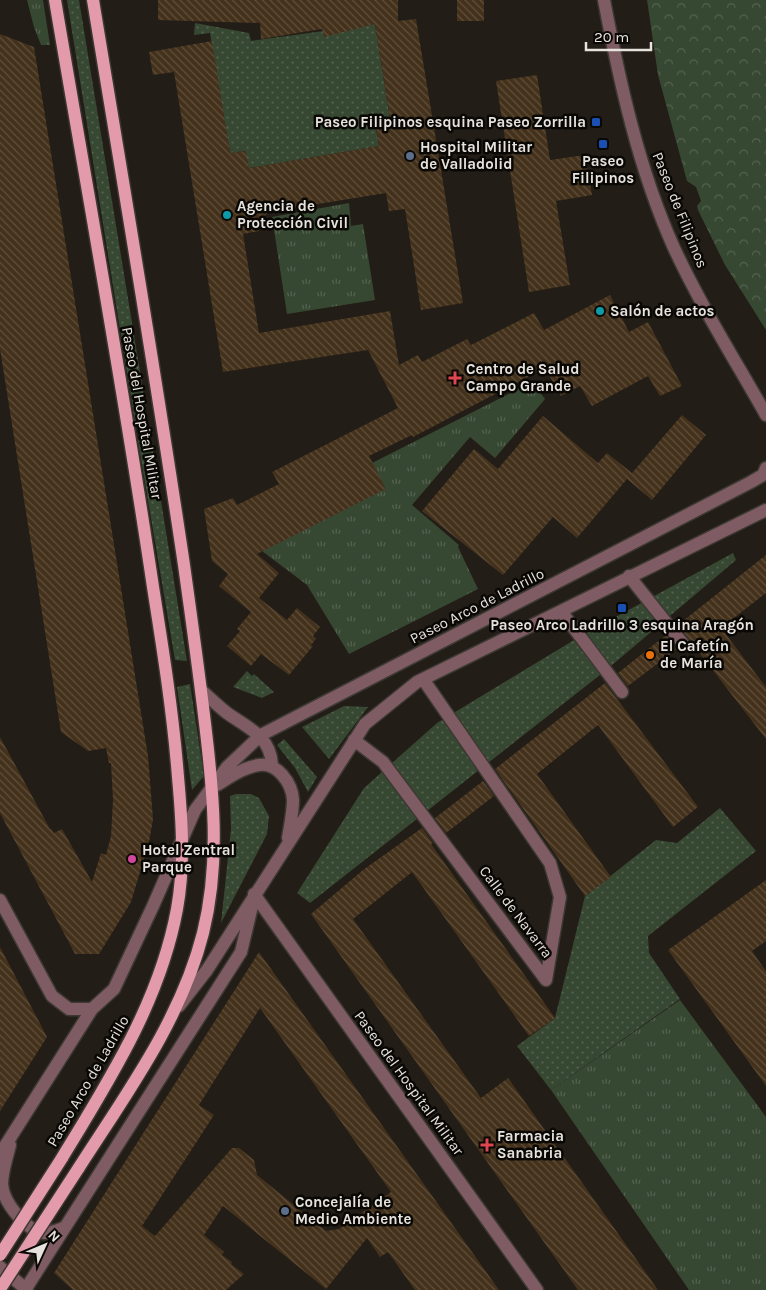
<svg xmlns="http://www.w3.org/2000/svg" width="766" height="1290" viewBox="0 0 766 1290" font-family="Karla,sans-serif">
<defs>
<pattern id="grass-tufts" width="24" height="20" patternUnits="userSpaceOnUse" patternTransform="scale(1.25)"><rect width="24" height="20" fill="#374832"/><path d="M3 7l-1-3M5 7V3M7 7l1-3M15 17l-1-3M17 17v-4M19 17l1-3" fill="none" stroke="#54624f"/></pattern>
<pattern id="park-crowns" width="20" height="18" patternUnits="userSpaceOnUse" patternTransform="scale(1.25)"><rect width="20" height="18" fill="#374832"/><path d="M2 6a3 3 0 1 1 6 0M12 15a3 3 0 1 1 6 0" fill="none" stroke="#54624f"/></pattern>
<pattern id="garden-dots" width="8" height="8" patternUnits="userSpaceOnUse" patternTransform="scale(1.25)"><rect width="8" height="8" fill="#374832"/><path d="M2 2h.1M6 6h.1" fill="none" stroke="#54624f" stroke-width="1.8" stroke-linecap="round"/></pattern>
<pattern id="building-back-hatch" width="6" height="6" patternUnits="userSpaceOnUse" patternTransform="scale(1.25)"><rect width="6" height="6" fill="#44311b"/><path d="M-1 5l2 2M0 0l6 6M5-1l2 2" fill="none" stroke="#5f4f3c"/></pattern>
</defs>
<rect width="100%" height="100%" fill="#221d16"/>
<path fill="url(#grass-tufts)" d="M27 0H43L50 45H41L34 27Z
M349 203 351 226 363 224 375 300 287 314 272 217Z
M532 382 545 399 495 458 470 437 412 505 459 545 458 547 478 589 349 654 307 585 262 551 385 489 372 463Z
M680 1000 766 1117V1290H689L551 1090Z"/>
<path fill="url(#park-crowns)" d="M647 0H766V330L725 265 698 210 697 206 701 201 696 187 687 181 658 75Z"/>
<path fill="url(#garden-dots)" d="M67 0H79L146 408 135 422Z
M195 23 249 33 251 41 375 24 391 126 376 129 379 146 249 168 245 151 230 153 210 33 194 35Z
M149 427 187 661 175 660 138 441Z
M733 553 736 560 605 671 310 903 297 893 364 788 437 723 579 637Z
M247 671 252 676 254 674 274 692 262 698 233 687Z
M190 684 204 776 192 790 177 687Z
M344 706 368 707 329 759 302 727Z
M284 739 317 777 308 792 295 768 277 745Z
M236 794H251L259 798 269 816 267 834 221 923 231 829 230 796Z
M720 808 756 851 648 936 649 953 680 999 551 1090 517 1046 555 1018 585 896 656 840 677 843Z"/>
<path fill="url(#building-back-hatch)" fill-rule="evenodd" d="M158 0H398V21L416 19 463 303 421 310 405 209 389 211 386 193 269 212 257 223 259 231 243 234 259 333 390 311 399 365 418 355 422 362 467 339 471 345 534 313 544 330 610 295 629 332 648 322 682 386 660 396 648 376 592 406 580 386 561 396 545 368 413 437 412 435 369 456 386 489 257 554 279 573 259 598 287 620 297 608 320 627 313 636 316 639 311 645 313 646 289 675 261 654 251 666 227 646 240 631 237 629 251 612 219 586 228 574 212 561 204 509 233 498 237 505 279 484 272 472 398 408 368 350 223 372 174 72 153 75 149 52 212 41 230 153 246 151 249 168 379 146 376 129 391 126 375 24 324 37 322 29 261 39 260 23 158 20Z
M457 0H484V21H457Z
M0 34 34 47 148 756 153 819 149 842 131 902 99 954H75L0 813V737L50 829H51L54 833 62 829 92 882 101 853 106 855 111 836 113 800 111 763H109L106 748 88 751 61 732 0 349Z
M537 75 550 160 585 155 592 195 556 201 570 285 529 292 496 81Z
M682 415 706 435 652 500 627 479 577 538 553 517 503 575 422 511 474 449 498 469 543 416 598 463 607 453 632 473Z
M766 555V593L721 628 766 687V739L678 625Z
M666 635 677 649 628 686 618 673Z
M605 683 698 807 673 827 598 725 537 774 611 877 585 896 495 769Z
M483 781 494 796 446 833 435 818Z
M422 828 433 843 431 844 555 1018 529 1036 412 872 353 919 481 1098 508 1078 658 1290H578L311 914 363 870Z
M766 880V941L752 951 766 971V1086L668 950Z
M0 947 47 1037 0 1111Z
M259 952 308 1021 499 1290H415L388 1252 380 1257 367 1238 326 1289 223 1206 204 1235 224 1252 222 1255 232 1262 231 1264 244 1274 226 1290H73L54 1273ZM260 1008 391 1192 339 1229 326 1231 257 1175 254 1160 239 1148H232L155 1236 142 1226 214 1115 199 1105Z"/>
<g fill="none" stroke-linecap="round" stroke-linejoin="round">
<g stroke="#3d3932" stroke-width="15">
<path id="minor" d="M604 0C620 84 639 170 674 248 701 306 735 360 766 415
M629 576 684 645
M561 611 622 692
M201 690C210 698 218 706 227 713 248 728 271 736 272 766
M354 740 383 762 546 980 560 897 550 863 423 679
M217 785C230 777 244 767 259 765 277 762 292 783 293 800 293 812 290 826 288 838
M254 894 537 1290
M0 900 52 996 69 1009H92
M179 1006 207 970 365 724 417 682 766 510
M10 1145C7 1157 2 1172 2 1184 3 1202 26 1231 44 1233 50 1233 58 1230 63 1228
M0 1154 92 1009 114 989 153 906 195 810 227 767 261 735 751 482 763 475 766 468
M0 1267 27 1290
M25 1290 241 952 253 902"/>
</g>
<g stroke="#3d3932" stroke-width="15">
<path id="major" d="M55 0C88 195 124 391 153 587 163 650 173 713 178 777 182 821 185 865 177 909 160 1001 110 1079 62 1158
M78 1169C126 1094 181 1020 203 933 221 861 213 788 204 715 198 665 191 615 184 565 156 376 124 188 93 0"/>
</g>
<use href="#minor" stroke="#7f5c64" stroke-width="12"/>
<use href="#major" stroke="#e39bac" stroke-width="12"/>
<g stroke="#3d3932" stroke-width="15" stroke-linecap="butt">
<path id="major-bridge" d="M0 1255 62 1158
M0 1289 78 1169"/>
</g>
<use href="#major-bridge" stroke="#e39bac" stroke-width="12"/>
</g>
<g fill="#1a4fb4" stroke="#0a0805" stroke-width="2">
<rect x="591" y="117" width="10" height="10" rx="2.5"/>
<rect x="598" y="139" width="10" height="10" rx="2.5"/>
<rect x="617" y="603" width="10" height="10" rx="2.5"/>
</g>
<g fill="#5c6f8a" stroke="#0a0805" stroke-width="2">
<circle cx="410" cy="156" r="5"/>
<circle cx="285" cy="1211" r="5"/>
</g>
<g fill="#0f9aa8" stroke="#0a0805" stroke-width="2">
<circle cx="227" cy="215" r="5"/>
<circle cx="600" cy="311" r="5"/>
</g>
<g fill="#e0444e" stroke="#0a0805" stroke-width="2">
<path d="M452.5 370.5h5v5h5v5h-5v5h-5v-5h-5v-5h5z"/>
<path d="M484.5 1137.5h5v5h5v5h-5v5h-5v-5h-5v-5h5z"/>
</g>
<circle fill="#e8710a" stroke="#0a0805" stroke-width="2" cx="650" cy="655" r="5"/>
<circle fill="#d1479c" stroke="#0a0805" stroke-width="2" cx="132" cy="859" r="5"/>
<g text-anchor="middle" stroke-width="5" stroke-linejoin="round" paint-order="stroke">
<g font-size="15" font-weight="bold" fill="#e6e2dd" stroke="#0a0805" text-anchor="start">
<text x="586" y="127" text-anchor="end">Paseo Filipinos esquina Paseo Zorrilla</text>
<text x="420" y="152">Hospital Militar<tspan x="420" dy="17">de Valladolid</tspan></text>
<text x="603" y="166" text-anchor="middle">Paseo<tspan x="603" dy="17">Filipinos</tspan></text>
<text x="237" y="211">Agencia de<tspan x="237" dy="17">Protección Civil</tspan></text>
<text x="610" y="316">Salón de actos</text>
<text x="466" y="374">Centro de Salud<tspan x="466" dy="17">Campo Grande</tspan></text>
<text x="622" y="630" text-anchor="middle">Paseo Arco Ladrillo 3 esquina Aragón</text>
<text x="660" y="651">El Cafetín<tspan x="660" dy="17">de María</tspan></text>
<text x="142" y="855">Hotel Zentral<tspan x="142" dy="17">Parque</tspan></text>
<text x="497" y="1141">Farmacia<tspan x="497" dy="17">Sanabria</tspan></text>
<text x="295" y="1207">Concejalía de<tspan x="295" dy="17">Medio Ambiente</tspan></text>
</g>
<g font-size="15" fill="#e6e2dd" stroke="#0a0805">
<text transform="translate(680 210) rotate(68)" y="5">Paseo de Filipinos</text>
<text transform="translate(142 413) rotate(80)" y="5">Paseo del Hospital Militar</text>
<text transform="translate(477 606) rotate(-27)" y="5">Paseo Arco de Ladrillo</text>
<text transform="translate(516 912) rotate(53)" y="5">Calle de Navarra</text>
<text transform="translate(88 1081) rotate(-60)" y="5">Paseo Arco de Ladrillo</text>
<text transform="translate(409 1083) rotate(54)" y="5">Paseo del Hospital Militar</text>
</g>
</g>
<g transform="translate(45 1245) rotate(46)" stroke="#0a0805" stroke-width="4" paint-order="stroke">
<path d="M0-4L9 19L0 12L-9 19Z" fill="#e6e2dd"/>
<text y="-8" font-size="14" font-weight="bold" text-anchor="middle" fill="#e6e2dd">N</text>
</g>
<path d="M586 42v8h65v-8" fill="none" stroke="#e6e2dd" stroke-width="2.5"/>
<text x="594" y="42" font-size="15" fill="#e6e2dd" stroke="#0a0805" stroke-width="4" paint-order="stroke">20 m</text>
</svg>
